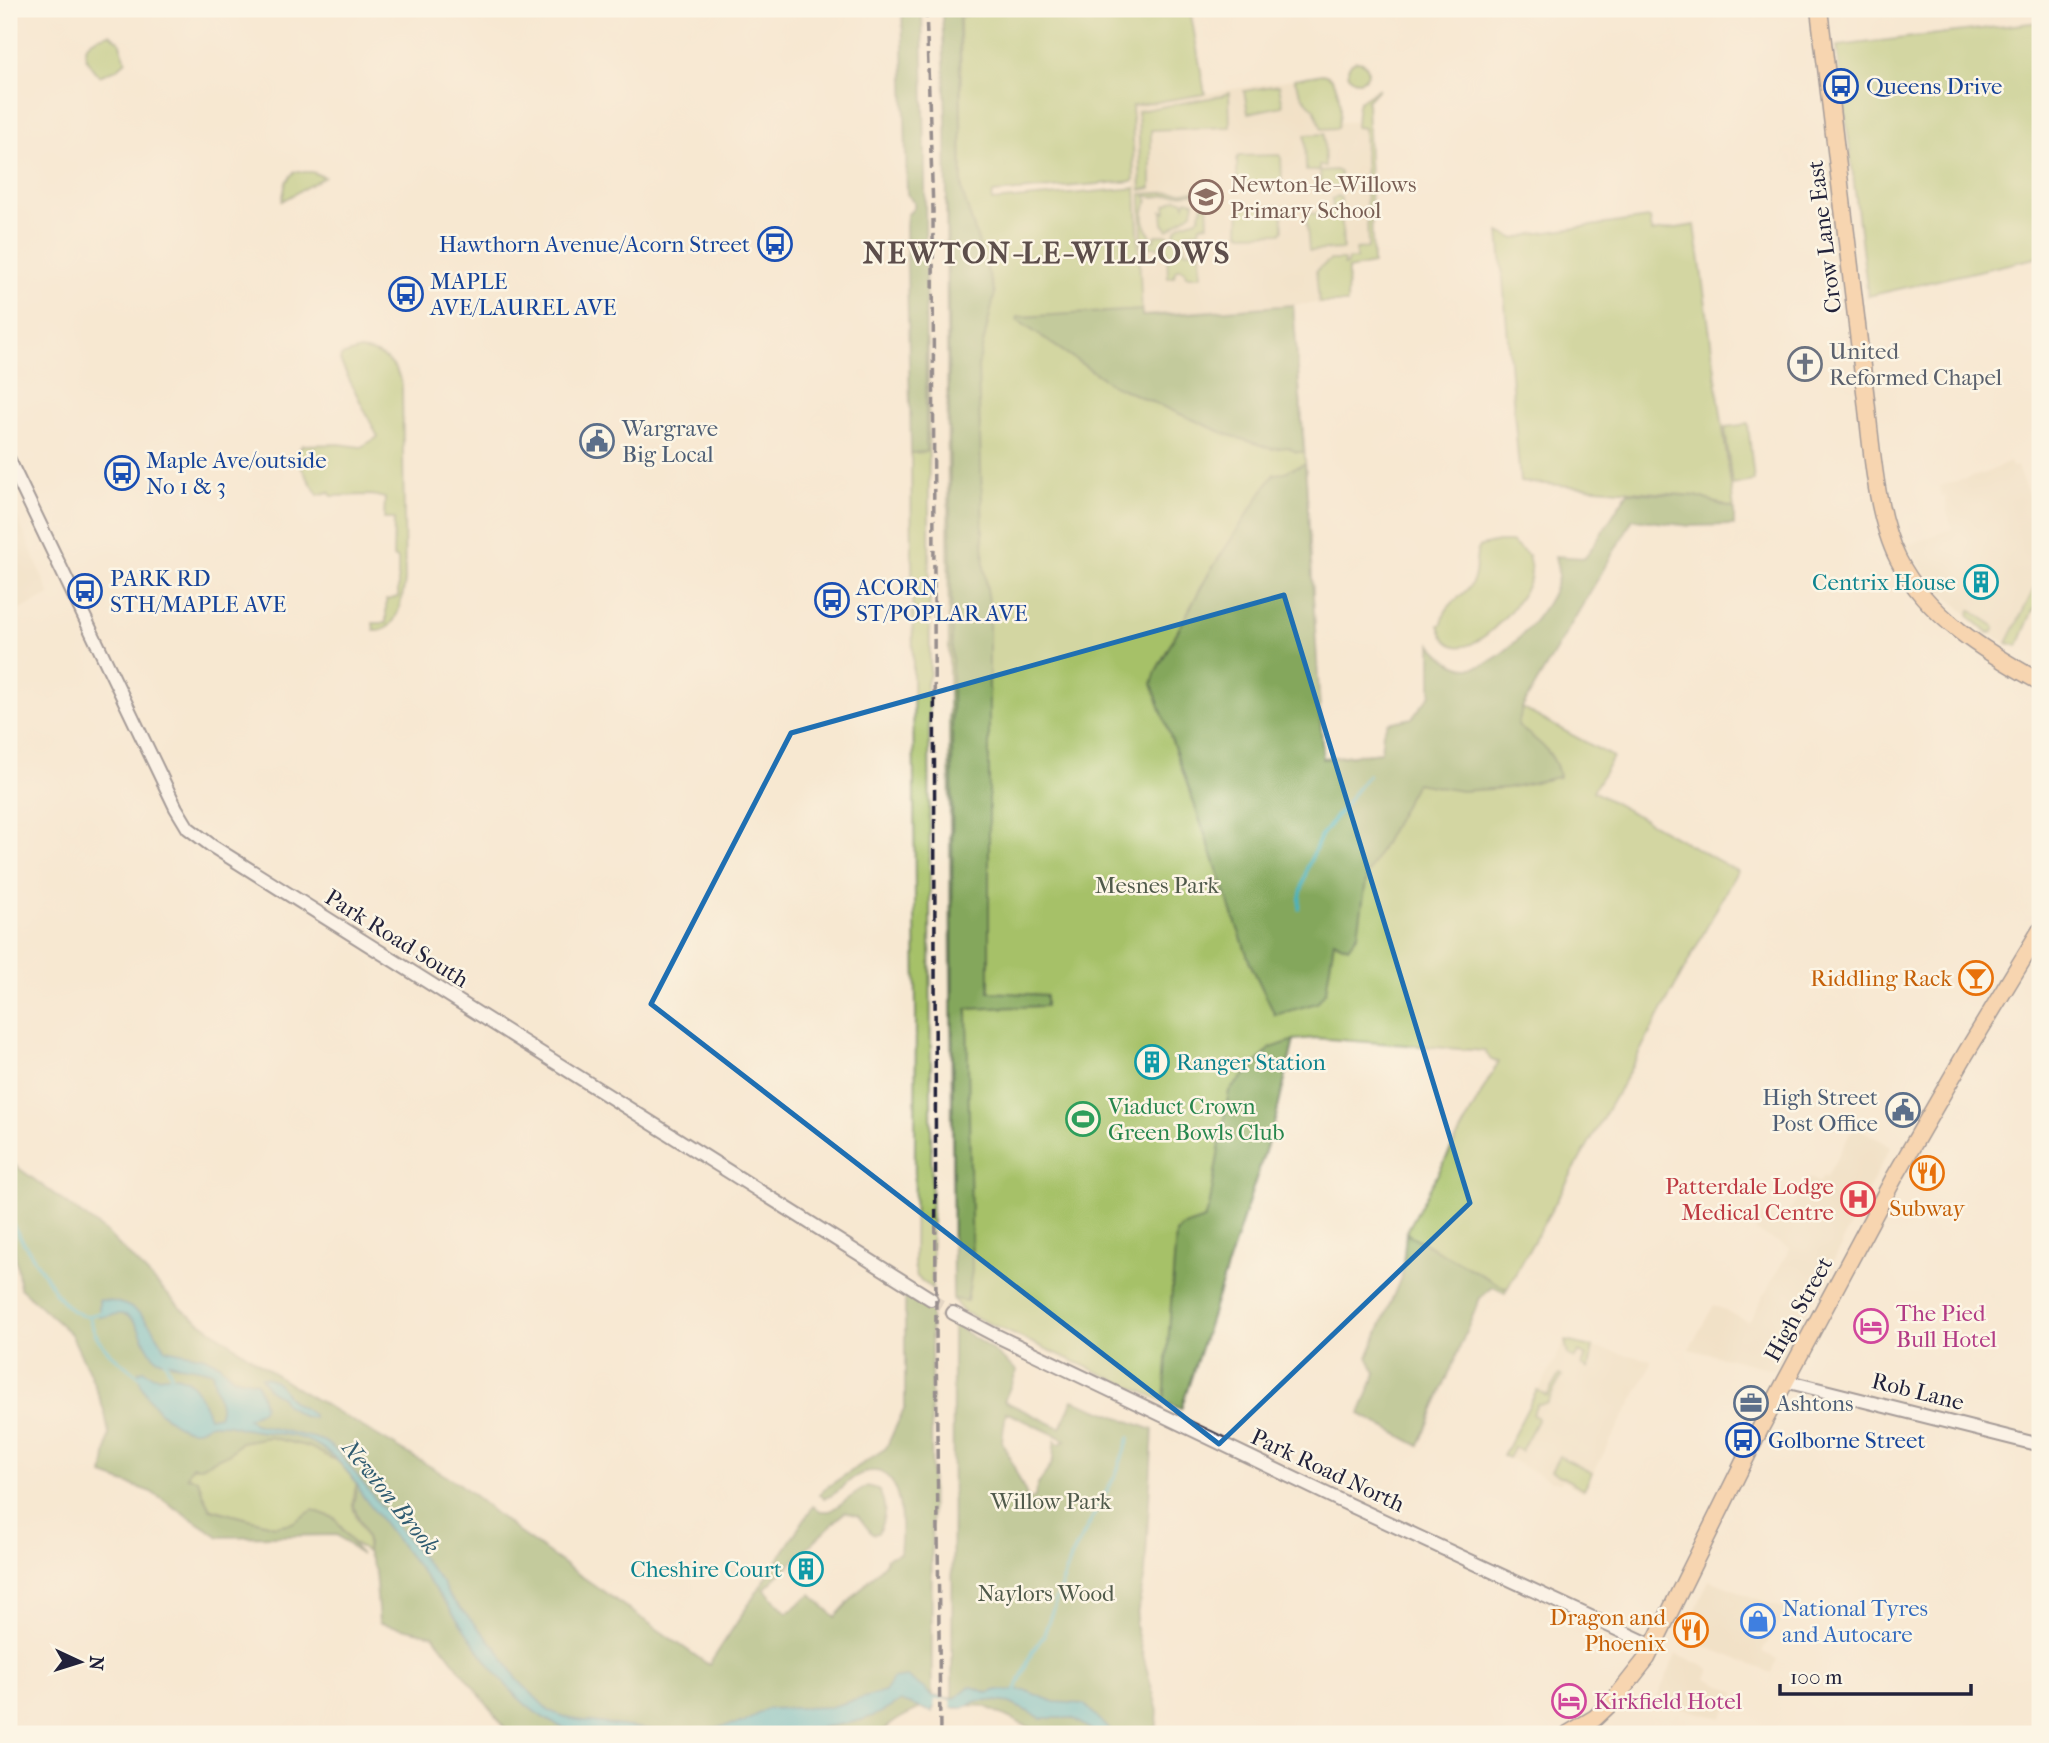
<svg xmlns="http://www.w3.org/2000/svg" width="2049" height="1743" viewBox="0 0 2049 1743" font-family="'IM FELL French Canon',serif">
<rect width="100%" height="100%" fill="#fcf5e5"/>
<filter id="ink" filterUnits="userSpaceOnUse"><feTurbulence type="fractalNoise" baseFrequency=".0143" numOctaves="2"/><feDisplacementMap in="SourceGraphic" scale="14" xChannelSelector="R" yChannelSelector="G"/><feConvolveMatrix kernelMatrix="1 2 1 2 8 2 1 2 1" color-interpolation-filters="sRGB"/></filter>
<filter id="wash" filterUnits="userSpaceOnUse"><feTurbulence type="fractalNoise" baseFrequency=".00686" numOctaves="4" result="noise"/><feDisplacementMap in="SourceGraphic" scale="28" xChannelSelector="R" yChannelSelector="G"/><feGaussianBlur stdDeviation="1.57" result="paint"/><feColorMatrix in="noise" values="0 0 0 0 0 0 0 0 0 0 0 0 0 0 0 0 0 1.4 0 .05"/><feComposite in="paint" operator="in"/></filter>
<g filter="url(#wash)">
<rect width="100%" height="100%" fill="#f7e8d1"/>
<path fill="#e9d9ba" d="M1322 74 1329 75 1335 80 1340 122 1367 121 1373 264 1348 269 1347 303H1319L1142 317V311L992 205 993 201 1135 188 1132 106Z
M2010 462 2012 467 2017 466 2040 523V584L2036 586 2007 643 1988 633 1930 581 1907 546 1954 528 1949 520 1945 495 1941 496 1939 486 1983 474Z
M9 497 50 595 14 613 9 601Z
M1854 1126 1891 1146 1841 1243V1247L1775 1370 1689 1349 1714 1305 1749 1322 1790 1248 1755 1231 1762 1215 1782 1225 1809 1177 1819 1183 1823 1176 1826 1178Z
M1565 1341 1651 1360 1649 1370 1583 1492 1562 1481 1560 1484 1555 1480 1553 1482 1503 1456Z
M1709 1580 1787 1610 1762 1652 1777 1659 1772 1673 1683 1638Z
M1676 1654 1710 1669 1706 1678 1737 1692 1721 1718 1655 1702Z"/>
<path fill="#a6c168" stroke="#647252" stroke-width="2" fill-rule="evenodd" d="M991 9H1190L1205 94 1132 106 1134 181 993 193 992 201 1136 188 1142 316 1293 305 1305 458 1322 758 1382 752 1522 708 1613 757 1593 791 1737 871 1630 1070 1507 1289 1406 1233 1498 1062 1491 1060 1485 1051 1315 1038 1294 1040 1276 1117 1181 1409 963 1312 953 1299 946 200 962 191 960 17Z
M2040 22V257L1868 296 1837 46Z
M110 34 119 41 126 61 117 69 99 76C78 54 80 40 110 34Z
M1348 71a10 10 0 1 1 20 0a10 10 0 1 1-20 0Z
M1322 74C1341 76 1343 113 1337 128L1322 129 1314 109 1302 96 1294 79Z
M1279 85 1283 106 1248 113 1244 91Z
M1379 88 1367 101 1373 264 1348 269 1347 303H1319L1316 271 1330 260H1344V265H1347L1348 259H1356V249L1368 248 1364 128 1356 127C1358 95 1355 106 1379 88Z
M1229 92 1230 127 1151 130V188L1141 190 1138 111 1221 96Z
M1324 134 1325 166H1319V171H1306L1305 135Z
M1279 155 1281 157 1282 181 1239 184 1237 181V159L1239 156Z
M1335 170 1340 172 1341 185 1327 189 1321 185 1320 171Z
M294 172H312L324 177 282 201 286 182Z
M1200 191 1207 196 1208 224 1200 225 1199 231 1186 233 1184 251 1200 250 1201 276H1186L1185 271 1180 268 1175 271 1174 277 1168 278 1167 250H1164V247H1142L1141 194ZM1199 192 1203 205 1199 218C1184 225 1177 220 1173 239H1169V235H1156L1154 241C1146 228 1139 217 1148 201L1146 196 1153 197Z
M1338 196 1341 198 1343 249 1309 251 1306 214 1333 212 1332 199Z
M1176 199 1183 200 1185 205 1187 200 1194 202 1192 212 1168 230 1163 224 1162 211 1166 212 1165 206Z
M1282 206 1283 230 1281 233 1242 234 1239 231 1240 207Z
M1648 218 1650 219 1652 232 1695 225 1734 509 1696 496 1520 482 1499 232 1516 239 1533 234Z
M926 339 928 343 930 674C926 684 926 688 929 698L932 1289 917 1277 914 1266 916 1015 911 453 926 451Z
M360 350C382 352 397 363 402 386L405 581C402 599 398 633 374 631L373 623H386V600L398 597V559L393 557 394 519H384L385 498 372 495 332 496 329 492 318 495 295 457 302 445 339 444 361 447 378 437 340 361 341 356Z
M1748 424 1754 481 1732 485 1725 427Z
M1498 542H1511L1528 555C1530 564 1533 573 1529 582 1518 608 1455 683 1439 625L1442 624C1444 600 1466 599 1474 578 1477 569 1475 558 1478 549L1481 546Z
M2040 577V602L2032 612 2018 646 2007 643Z
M1970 610 1993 625 1995 628 1992 633H1988L1969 616Z
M1565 1341 1593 1347 1589 1369 1582 1365 1586 1356 1579 1352 1574 1359 1568 1355Z
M1559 1375 1562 1376 1547 1403 1537 1404 1532 1414 1538 1418 1521 1451 1514 1447 1508 1458 1503 1456 1537 1390 1547 1396Z
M269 1437 310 1447 339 1462 357 1483C355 1490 352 1500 353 1507 357 1523 369 1534 367 1552L352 1542 335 1518 313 1510 292 1523 275 1526 209 1508 197 1479 187 1477 189 1469 230 1453 241 1442Z
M1559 1456 1592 1473 1584 1489 1551 1471Z"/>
<path fill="#84a75c" stroke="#53644c" stroke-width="2" fill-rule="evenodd" d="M902 9H922L925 153 926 452 911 453 906 227 907 215 914 208V202L907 194Z
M942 9H959L962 191 995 293 978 366 984 568 989 602V992L1046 995V1006L967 1009 972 1271 967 1301 953 1299 952 665 946 120Z
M1293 305 1304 452H1296L1288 447 1272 449 1226 434 1113 385 1017 320 1018 317 1142 310V316H1154Z
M1305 464 1323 759 1381 752 1383 732 1388 723 1412 718 1431 694V644C1442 656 1454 669 1471 668 1501 666 1554 606 1558 577 1559 571 1556 562 1555 556L1585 558 1628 492 1696 496 1734 509V525L1690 526 1633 519 1522 708 1518 726C1537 741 1556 752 1559 777L1507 788 1461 791 1416 783 1367 875 1358 934 1348 947 1334 941 1326 991 1317 1003 1275 1015 1250 963 1152 684 1156 671 1209 573 1274 474C1287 474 1293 466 1305 464Z
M1294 1040 1276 1117 1181 1409 1164 1402 1176 1233 1181 1227 1204 1219 1209 1208 1229 1091 1271 1048Z
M9 1161 106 1232 183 1310 288 1383 460 1484 518 1532 709 1665 813 1506 821 1511H830L867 1486 878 1489C887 1505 886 1516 878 1533L872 1534 858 1516 845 1512 764 1589 787 1613 811 1594 835 1617 885 1563 887 1558 900 1553C903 1526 904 1449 855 1477 845 1483 835 1497 824 1498L819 1495 824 1489 886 1448 905 1407V1294L931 1308 932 1703C914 1712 894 1718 881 1734L509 1733 433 1635 379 1623 375 1571 367 1552 368 1544 363 1528 353 1505 357 1483 339 1462 310 1447 269 1437 241 1442 230 1453 200 1467 192 1466 187 1477 197 1479 210 1509 275 1526 292 1523 313 1510 334 1518 361 1555 337 1535 219 1537 151 1492 103 1475 109 1435 105 1413 90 1374 71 1334 20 1288 9 1209Z
M1406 1233 1507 1289 1505 1293 1493 1287 1480 1298 1419 1446 1360 1414 1376 1373 1368 1357 1402 1275Z
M953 1324 991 1349 1017 1371 1004 1401 1060 1428 1073 1400 1153 1430 1145 1574 1135 1625 1158 1711 1156 1734H1043L984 1706 952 1705ZM1006 1412 1066 1440 1059 1444 1055 1441C1053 1448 1054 1452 1053 1459 1051 1472 1035 1480 1035 1497L1029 1500 1002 1441Z"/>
<path fill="#45b3c1" stroke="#346a7e" stroke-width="2" d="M99 1300C138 1302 146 1318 166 1349L206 1357 218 1363 233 1377 257 1382 264 1405 262 1410 248 1418 254 1424 314 1438 325 1442 339 1453 443 1584 448 1595 497 1648 518 1680 549 1711 571 1719 682 1734 745 1722 766 1709 830 1707 885 1692 892 1679 907 1677 926 1690 931 1696 954 1699 970 1686 988 1693 997 1690 1027 1691 1054 1702 1084 1704 1114 1734H1098L1072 1718H1041L1010 1703 989 1700 976 1701 963 1708H933L932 1712 900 1701C860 1730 826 1723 781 1734H588C521 1725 486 1658 450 1609 421 1571 391 1533 362 1495 357 1488 362 1493 358 1486 349 1472 332 1452 317 1445 296 1433 267 1433 244 1429 241 1429 238 1427 234 1426 227 1423 216 1424 208 1424 185 1448 136 1395 139 1371L144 1370C159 1382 160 1374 175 1376 196 1378 202 1401 209 1417L220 1415V1405L212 1372C195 1365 173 1367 158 1359 143 1351 141 1315 121 1314 115 1313 106 1317 99 1317Z
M261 1377C280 1377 282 1392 293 1402 299 1407 307 1410 313 1415V1418L302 1416 286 1405 281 1397 269 1390Z"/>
<path fill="#f7e8d1" d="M935 1700H951V1712L935 1713Z"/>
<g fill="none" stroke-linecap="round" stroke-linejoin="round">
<path stroke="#45b3c1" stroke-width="3.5" d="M1299 909 1300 897 1307 868 1321 836 1368 775
M9 1208 13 1226 57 1295 70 1309 81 1315 89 1316 103 1312
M89 1316C96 1347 117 1359 141 1378
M164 1359 171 1374 170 1381
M1014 1694 1032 1652 1043 1637 1071 1558 1116 1474 1129 1438"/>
</g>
</g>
<g filter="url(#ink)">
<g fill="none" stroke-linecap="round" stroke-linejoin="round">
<path stroke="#ccc0b3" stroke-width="12" stroke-dasharray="12 6" stroke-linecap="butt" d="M931 1299 953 1313"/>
<g stroke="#424052" stroke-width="16">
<path id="tertiary" d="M9 460 176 808 188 828 212 846 931 1299
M953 1313 995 1335 1339 1500 1653 1646
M1785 1381 2040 1445"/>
</g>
<g stroke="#424052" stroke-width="19">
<path id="primary" d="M1819 9C1834 133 1848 258 1864 383 1871 436 1874 512 1898 559 1927 617 1986 652 2040 682
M1568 1734 1595 1718 1614 1700 1647 1658 1761 1427 1894 1178 1966 1053 2040 931"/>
</g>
<use href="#tertiary" stroke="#fff" stroke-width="12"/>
<use href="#primary" stroke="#f6be87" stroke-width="16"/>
<path stroke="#22223b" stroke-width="3.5" stroke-dasharray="10 5" stroke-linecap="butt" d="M926 9 933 210 936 1332 940 1734"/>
</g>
</g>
<path d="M0 0H2049V1743H0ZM1284 595 1470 1203 1219 1444 651 1004 791 733Z" fill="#f7e8d1" fill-opacity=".55" fill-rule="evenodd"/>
<path fill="none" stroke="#1f6fb2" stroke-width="5" stroke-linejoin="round" d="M1284 595 1470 1203 1219 1444 651 1004 791 733Z"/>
<defs>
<g id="bus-ring" transform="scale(1.75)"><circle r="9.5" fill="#fcf5e5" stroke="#1a4fb4" stroke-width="1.5"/><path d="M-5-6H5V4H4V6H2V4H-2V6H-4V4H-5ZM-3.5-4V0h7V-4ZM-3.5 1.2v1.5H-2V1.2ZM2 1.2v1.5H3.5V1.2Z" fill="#1a4fb4"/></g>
<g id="school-ring" transform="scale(1.75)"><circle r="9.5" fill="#fcf5e5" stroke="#8d6e63" stroke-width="1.5"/><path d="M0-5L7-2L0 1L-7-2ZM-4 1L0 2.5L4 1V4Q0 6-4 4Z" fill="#8d6e63"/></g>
<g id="church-ring" transform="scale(1.75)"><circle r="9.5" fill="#fcf5e5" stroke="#6b7280" stroke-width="1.5"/><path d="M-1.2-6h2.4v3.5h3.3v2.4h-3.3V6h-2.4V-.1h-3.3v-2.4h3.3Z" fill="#6b7280"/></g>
<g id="civic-ring" transform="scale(1.75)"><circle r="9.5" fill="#fcf5e5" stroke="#5c6f8a" stroke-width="1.5"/><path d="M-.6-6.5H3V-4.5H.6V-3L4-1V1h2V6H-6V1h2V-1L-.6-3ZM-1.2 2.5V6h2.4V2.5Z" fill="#5c6f8a"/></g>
<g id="building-ring" transform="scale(1.75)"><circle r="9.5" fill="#fcf5e5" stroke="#0f9aa8" stroke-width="1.5"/><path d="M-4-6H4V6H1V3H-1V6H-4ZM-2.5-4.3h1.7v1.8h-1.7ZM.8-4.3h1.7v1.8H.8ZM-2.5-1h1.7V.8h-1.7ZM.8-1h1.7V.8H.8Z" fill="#0f9aa8"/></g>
<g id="bar-ring" transform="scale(1.75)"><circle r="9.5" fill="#fcf5e5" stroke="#e8710a" stroke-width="1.5"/><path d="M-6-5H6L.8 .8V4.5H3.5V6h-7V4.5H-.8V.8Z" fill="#e8710a"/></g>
<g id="stadium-ring" transform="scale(1.75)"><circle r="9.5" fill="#fcf5e5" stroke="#2e9e5b" stroke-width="1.5"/><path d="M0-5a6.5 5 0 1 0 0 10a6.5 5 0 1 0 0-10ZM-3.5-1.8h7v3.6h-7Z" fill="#2e9e5b"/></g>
<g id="restaurant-ring" transform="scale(1.75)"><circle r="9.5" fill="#fcf5e5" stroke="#e8710a" stroke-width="1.5"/><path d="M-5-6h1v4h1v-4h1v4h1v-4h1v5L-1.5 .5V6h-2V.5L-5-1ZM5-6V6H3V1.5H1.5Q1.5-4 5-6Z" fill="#e8710a"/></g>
<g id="hospital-ring" transform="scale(1.75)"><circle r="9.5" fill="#fcf5e5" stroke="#e0444e" stroke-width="1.5"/><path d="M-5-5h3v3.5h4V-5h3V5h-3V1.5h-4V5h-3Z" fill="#e0444e"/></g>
<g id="hotel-ring" transform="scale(1.75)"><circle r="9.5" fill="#fcf5e5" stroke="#d1479c" stroke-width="1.5"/><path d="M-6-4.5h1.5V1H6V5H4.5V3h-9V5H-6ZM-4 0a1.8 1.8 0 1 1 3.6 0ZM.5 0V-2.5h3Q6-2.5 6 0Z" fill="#d1479c"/></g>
<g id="office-ring" transform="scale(1.75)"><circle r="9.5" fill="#fcf5e5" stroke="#5c6f8a" stroke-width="1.5"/><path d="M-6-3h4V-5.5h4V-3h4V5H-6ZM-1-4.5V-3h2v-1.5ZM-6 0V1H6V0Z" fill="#5c6f8a"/></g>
<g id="shop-ring" transform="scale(1.75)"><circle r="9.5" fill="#fcf5e5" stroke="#3f7fe0" stroke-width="1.5"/><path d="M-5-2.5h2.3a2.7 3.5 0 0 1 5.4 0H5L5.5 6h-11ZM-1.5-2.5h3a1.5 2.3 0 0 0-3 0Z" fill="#3f7fe0"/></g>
</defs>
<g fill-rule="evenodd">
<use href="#bus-ring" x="1841" y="86"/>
<use href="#school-ring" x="1206" y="197"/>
<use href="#bus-ring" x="775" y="244"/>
<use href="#bus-ring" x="406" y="294"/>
<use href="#church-ring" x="1805" y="364"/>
<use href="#civic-ring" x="597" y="441"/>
<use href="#bus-ring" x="122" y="473"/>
<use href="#building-ring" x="1981" y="582"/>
<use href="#bus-ring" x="85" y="591"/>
<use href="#bus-ring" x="832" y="600"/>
<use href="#bar-ring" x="1976" y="978"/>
<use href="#building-ring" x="1152" y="1062"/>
<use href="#civic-ring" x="1903" y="1110"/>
<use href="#stadium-ring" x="1083" y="1119"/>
<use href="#restaurant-ring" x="1927" y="1173"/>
<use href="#hospital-ring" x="1858" y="1199"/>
<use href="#hotel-ring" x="1871" y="1326"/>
<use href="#office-ring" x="1751" y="1403"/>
<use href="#bus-ring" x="1743" y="1440"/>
<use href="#building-ring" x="806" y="1569"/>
<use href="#shop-ring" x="1758" y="1621"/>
<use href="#restaurant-ring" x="1691" y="1630"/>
<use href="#hotel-ring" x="1569" y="1701"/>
</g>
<g text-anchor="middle" stroke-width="5" stroke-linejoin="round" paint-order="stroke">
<g font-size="23" fill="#164399" stroke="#fcf5e5" text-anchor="start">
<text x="1866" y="94">Queens Drive</text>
<text x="750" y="252" text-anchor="end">Hawthorn Avenue/Acorn Street</text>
<text x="430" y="289">MAPLE<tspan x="430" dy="26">AVE/LAUREL AVE</tspan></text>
<text x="146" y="468">Maple Ave/outside<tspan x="146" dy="26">No 1 &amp; 3</tspan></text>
<text x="110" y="586">PARK RD<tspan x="110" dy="26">STH/MAPLE AVE</tspan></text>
<text x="856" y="595">ACORN<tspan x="856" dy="26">ST/POPLAR AVE</tspan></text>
<text x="1768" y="1448">Golborne Street</text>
</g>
<g font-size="23" fill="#785e54" stroke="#fcf5e5" text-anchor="start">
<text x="1230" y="192">Newton-le-Willows<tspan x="1230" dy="26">Primary School</tspan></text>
</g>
<g font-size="23" fill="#22223b" stroke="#fcf5e5">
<text transform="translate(1824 237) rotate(-97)" y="8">Crow Lane East</text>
<text transform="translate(397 938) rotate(32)" y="8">Park Road South</text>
<text transform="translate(1798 1309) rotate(-61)" y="8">High Street</text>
<text transform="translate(1918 1391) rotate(14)" y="8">Rob Lane</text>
<text transform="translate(1328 1470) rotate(25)" y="8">Park Road North</text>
</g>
<g font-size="23" fill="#5b616d" stroke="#fcf5e5" text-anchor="start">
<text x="1829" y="359">United<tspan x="1829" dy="26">Reformed Chapel</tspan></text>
</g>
<g font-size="23" fill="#4e5e75" stroke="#fcf5e5" text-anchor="start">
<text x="622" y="436">Wargrave<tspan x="622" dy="26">Big Local</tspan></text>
<text x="1878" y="1105" text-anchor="end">High Street<tspan x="1878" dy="26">Post Office</tspan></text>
<text x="1776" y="1411">Ashtons</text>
</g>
<g font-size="23" fill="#0d838f" stroke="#fcf5e5" text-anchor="end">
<text x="1956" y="590">Centrix House</text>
<text x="1176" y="1070" text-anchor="start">Ranger Station</text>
<text x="782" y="1577">Cheshire Court</text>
</g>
<g font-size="23" fill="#505a4b" stroke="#fcf5e5">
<text x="1157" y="893">Mesnes Park</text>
<text x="1051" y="1509">Willow Park</text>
<text x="1046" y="1601">Naylors Wood</text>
</g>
<g font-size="23" fill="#c56008" stroke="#fcf5e5" text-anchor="end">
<text x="1952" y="986">Riddling Rack</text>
<text x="1927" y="1216" text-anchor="middle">Subway</text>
<text x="1666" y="1625">Dragon and<tspan x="1666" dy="26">Phoenix</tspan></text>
</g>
<g font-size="23" fill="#27864d" stroke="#fcf5e5" text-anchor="start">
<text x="1108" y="1114">Viaduct Crown<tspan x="1108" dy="26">Green Bowls Club</tspan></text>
</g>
<g font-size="23" fill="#be3a42" stroke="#fcf5e5" text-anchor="end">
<text x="1834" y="1194">Patterdale Lodge<tspan x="1834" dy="26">Medical Centre</tspan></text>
</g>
<g font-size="23" fill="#b23c85" stroke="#fcf5e5" text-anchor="start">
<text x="1896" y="1321">The Pied<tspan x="1896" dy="26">Bull Hotel</tspan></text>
<text x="1594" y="1709">Kirkfield Hotel</text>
</g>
<g font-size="23" fill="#366cbe" stroke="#fcf5e5" text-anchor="start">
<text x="1782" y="1616">National Tyres<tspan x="1782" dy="26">and Autocare</tspan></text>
</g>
<g font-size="24" font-style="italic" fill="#305c71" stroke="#fcf5e5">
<text transform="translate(391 1497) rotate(51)" y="8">Newton Brook</text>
</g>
<g font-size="30" font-weight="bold" letter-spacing="2" fill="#5d4e4b" stroke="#fcf5e5">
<text x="1047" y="263">NEWTON-LE-WILLOWS</text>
</g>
</g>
<rect width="2049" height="1743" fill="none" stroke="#fcf5e5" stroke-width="35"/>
<g transform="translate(80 1662) rotate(94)" stroke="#fcf5e5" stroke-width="5" paint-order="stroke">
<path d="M0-5L12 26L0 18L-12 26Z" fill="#22223b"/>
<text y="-10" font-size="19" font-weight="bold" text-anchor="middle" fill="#22223b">N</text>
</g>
<path d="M1780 1684v10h191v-10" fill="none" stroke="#22223b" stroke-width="3.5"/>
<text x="1790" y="1684" font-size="21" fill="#22223b" stroke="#fcf5e5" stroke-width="5" paint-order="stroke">100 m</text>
</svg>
